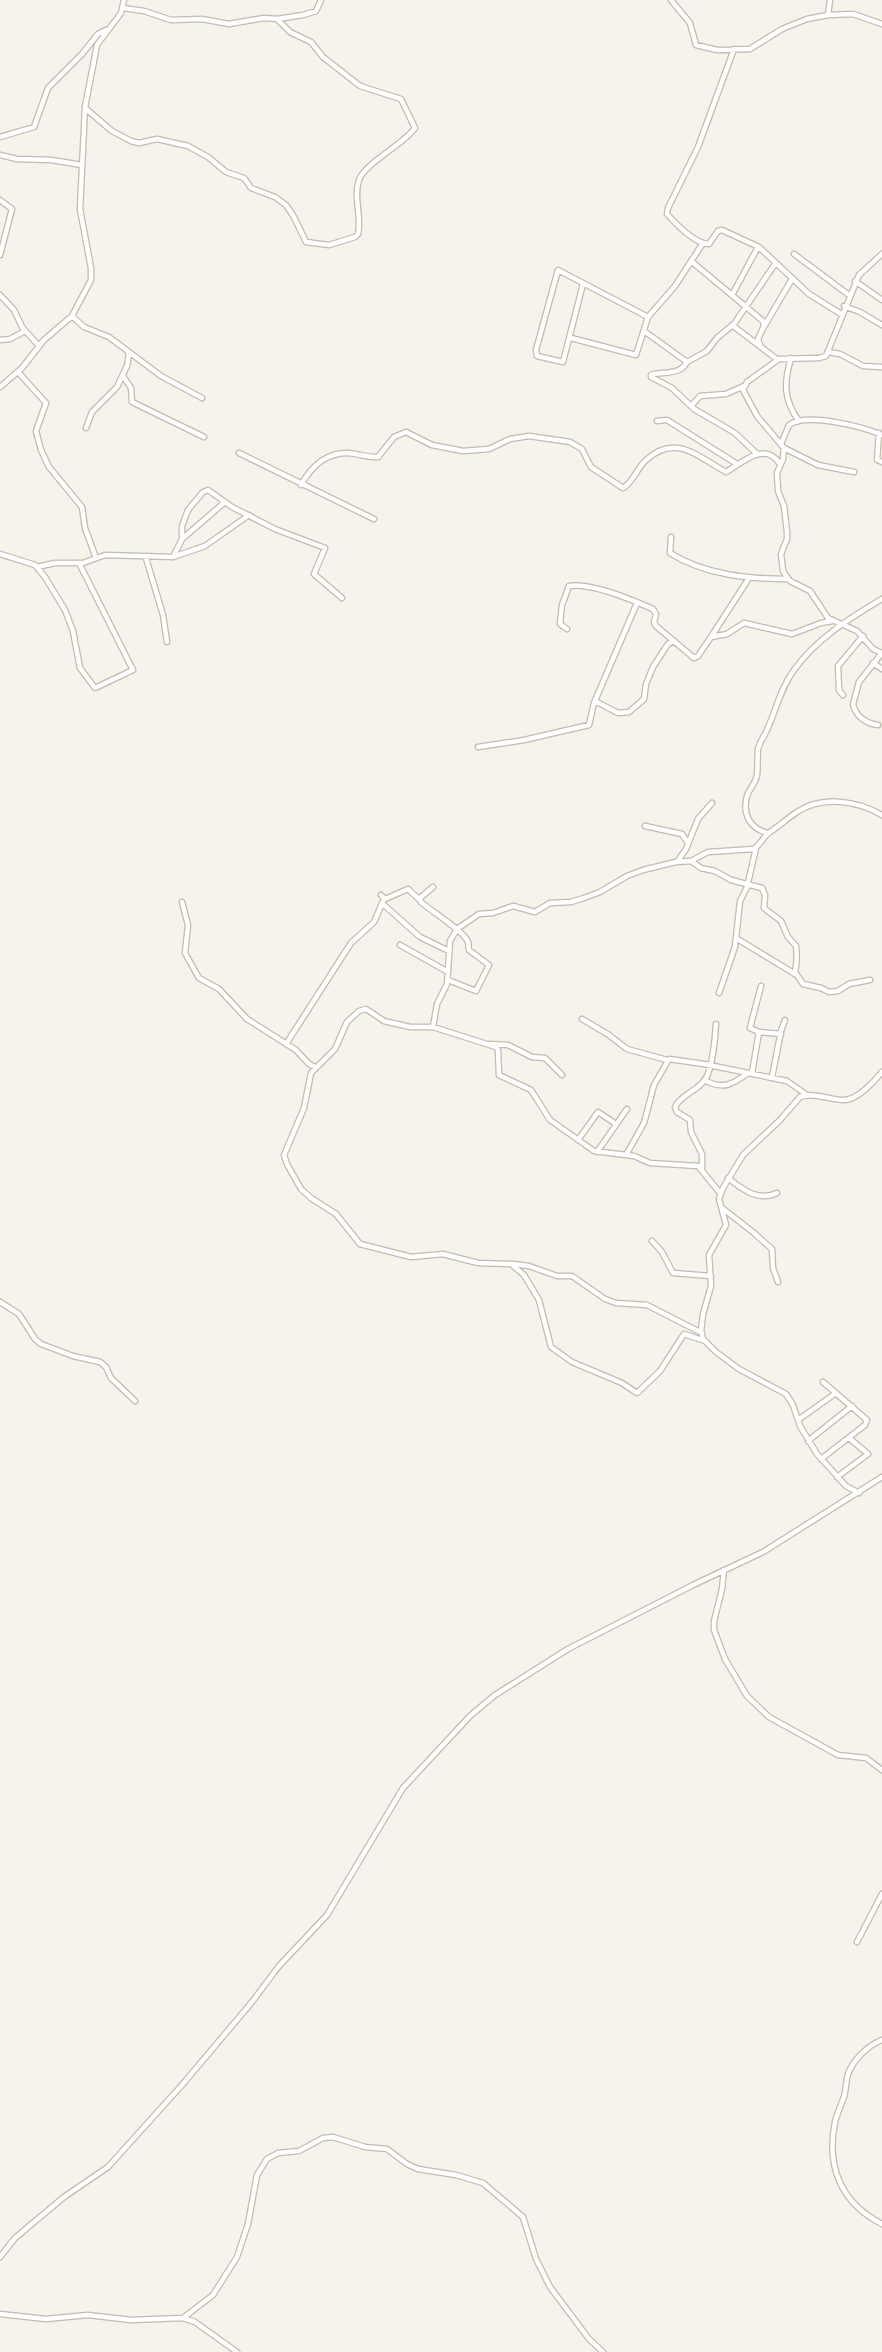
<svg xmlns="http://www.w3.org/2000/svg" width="882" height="2352" viewBox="0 0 882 2352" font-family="'Alegreya Sans',sans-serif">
<rect width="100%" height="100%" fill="#f6f3ec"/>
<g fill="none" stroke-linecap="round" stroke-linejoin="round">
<g stroke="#c2bbae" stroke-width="7">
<path id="minor" d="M671 0 690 23 696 45 717 50 750 49 782 29 807 19 828 15 830 0
M123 8 144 11 171 20 202 19 229 24 264 18 277 19 303 15 316 11 321 0
M828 15 853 14 882 24
M734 49 698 147 668 208 667 214C676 224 695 244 709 244L718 231 722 230 759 247 809 294 841 314
M85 108 112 131 131 141 139 143 157 139 188 146 208 157 226 172 244 178 251 188 275 197 286 205 294 217 306 242 329 245 355 237 358 234C362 216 353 197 359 180 365 163 404 144 415 128L401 99 360 86 323 57 311 42 290 32 277 19
M0 137 34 127 48 88 82 54 98 34 106 30
M0 155 17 159 51 160 82 165
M0 200 12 209 0 255
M794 254 849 295
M882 254 859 275 826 356 819 358 779 359 747 382 743 390 757 416 784 448 783 459 777 473 778 491 784 506 787 532V539L781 554 783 571 790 581 810 591 828 618 857 631 873 649 882 653
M691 261 763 321 764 326 758 339 760 345
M855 281 882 300
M583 284 563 362 537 356 536 350 558 270 648 317
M0 295 14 310 22 327 39 346
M732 295 758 247
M844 306 860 312 882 325
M72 316 84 327 109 337 161 376 202 398
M732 325 778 360
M765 325 792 279
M644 331 687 362 707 351 717 338 734 324 775 264
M571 338 636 355 648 317 675 286 703 243
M0 340 10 339 25 331
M828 352 840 354 863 366 882 367
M791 358C784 382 783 400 799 421
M687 361C683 374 666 372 654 374L651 375V377L672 388 694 409 735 433 757 454
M18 372 46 403 36 431 41 450 49 467 82 507 85 528 96 558
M123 376 131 388 132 402 204 437
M0 387 22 368 44 340 72 316 91 280V268L80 209 85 107 97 45 121 13 124 0
M691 406 700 396 726 394 744 386
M657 421 667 420 737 464
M86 428 92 412 117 387 127 366 129 353
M879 433 877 460 882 462
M781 444 789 425C806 412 864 427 882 435
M784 448 818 465 854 472
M239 453 374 519
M301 485C311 467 325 453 347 453 357 453 368 458 378 457L394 437 406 432 432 445 463 451 489 449 510 439 529 436 570 442 582 449 591 467 623 488C633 482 637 469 645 461 675 432 698 457 726 472 742 463 765 440 780 464
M671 537 670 553C705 575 749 579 788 579
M182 539 225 502
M0 554 35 565 45 577 65 610 73 631 80 668 95 688 133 670 79 563
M173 557 182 539V526L188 510 203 492 208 490 232 507 275 529 325 548 314 574 342 598
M146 558 163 615 167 642
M37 567 55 563H83L105 555 173 557 205 546 249 515
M567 629 560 624 562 605 569 586C591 582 632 600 653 609L656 614 654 622 656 626 694 658 698 656 711 637 727 634 744 623 792 634 821 623 832 621
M711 637 749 578
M873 663 882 669
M843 695 839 690 838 666 863 636
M595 701 618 713 629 712 644 699 646 684 653 667 668 644 674 641
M878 725C867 724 855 716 853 704L859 682 882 653
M478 747 524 740 589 725 594 703 637 603
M645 826 682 834 688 843
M768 833C750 829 742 814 747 796 749 789 756 783 757 775 758 767 757 758 758 749 760 742 763 738 766 732 776 711 780 689 794 670 816 639 850 618 882 599
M691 861 701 868 715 871 731 880 762 888 765 895 764 908 781 921 788 937 796 946C797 955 797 964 795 972L803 984 821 988 829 992 838 991 849 984 870 980
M677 862 686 849 698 819 712 803
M433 887 420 898 421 902C432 912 464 931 468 942 469 944 468 947 469 950L489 965 476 991 448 980
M381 895 385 899 408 889 420 900
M182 902 188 925 185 953 199 978 219 989 247 1019 296 1050 309 1064 315 1067
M383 904 420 937 449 951
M736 938 795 974
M400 945 448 972
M761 986 750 1028 759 1032 781 1034
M719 993 735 947 740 901 747 887 756 848
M582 1019 609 1035 627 1049 667 1060
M433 1027 437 1004 447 984 450 941 457 929 479 914 493 913 513 906 535 912 550 903 571 902 584 898 600 892 627 876 643 870 676 862 691 861 708 852 754 849C760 845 763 837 770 832 779 826 788 818 797 812 823 795 858 801 882 815
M286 1044 351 943 374 922 384 899
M490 1044 508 1045 532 1057 545 1058 562 1075
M752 1073 759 1032
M772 1077 781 1031 785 1020
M704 1080C723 1090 732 1085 748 1073
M578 1140 598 1112 616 1124
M597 1152 627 1109
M626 1155 644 1123 654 1085 669 1059 704 1064 787 1081 807 1095
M702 1169V1154L691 1132 690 1120 677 1112 675 1107C680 1096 696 1091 704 1081 713 1070 715 1038 716 1024
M728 1178C743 1190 759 1202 777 1193
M722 1208 754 1233 772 1249 773 1268 778 1282
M652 1241 662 1252 673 1273 711 1276
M513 1264 529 1266 557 1276H572L605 1299 616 1303 647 1305 702 1333
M0 1302 19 1314 35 1339 41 1344 73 1356 100 1362 106 1367 111 1378 135 1401
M705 1341 684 1334 660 1371 637 1393 622 1383 572 1362 551 1347 539 1300 524 1275 511 1264 478 1263 443 1254 411 1257 360 1244 336 1214 311 1198 301 1189 287 1164 284 1155 304 1108 311 1073 335 1049 347 1022 359 1011 366 1009 384 1021 410 1027H433L496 1047 498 1050 499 1075 531 1090 550 1120 594 1151 634 1156 650 1163 698 1166 720 1193
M798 1420 836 1393
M808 1441 852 1406
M821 1459 865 1425 867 1420 823 1382
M837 1477 868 1454 849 1438
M859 1493 846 1486 817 1454 800 1426 793 1405 786 1394 739 1369 716 1352 703 1339 701 1331 703 1314 711 1286 709 1255 726 1225 719 1199 723 1188 743 1155 780 1120 800 1097C815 1092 829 1100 844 1100 857 1100 874 1082 882 1072
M724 1570 722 1589 714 1621V1630L725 1659 747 1696 769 1717 800 1734 838 1755 866 1758 882 1770
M857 1942 882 1894
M882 2040C868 2045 853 2060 848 2074 846 2081 846 2089 844 2097 841 2105 837 2113 835 2122 826 2167 841 2203 882 2224
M0 2257 15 2238 64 2197 108 2167 182 2085 252 2002 279 1966 327 1915 403 1788 470 1716 495 1695 568 1649 693 1585 763 1552 882 1477
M0 2314 46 2319 88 2315 131 2320 183 2318 195 2322 237 2352
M183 2318 213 2295 237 2257 248 2224 257 2175 267 2159 278 2153 299 2151 323 2138 333 2137 365 2147 387 2149 407 2164 418 2169 456 2175 483 2183 523 2217 536 2259 550 2287 589 2339 603 2352"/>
</g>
<use href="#minor" stroke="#fff" stroke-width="4.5"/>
</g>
</svg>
